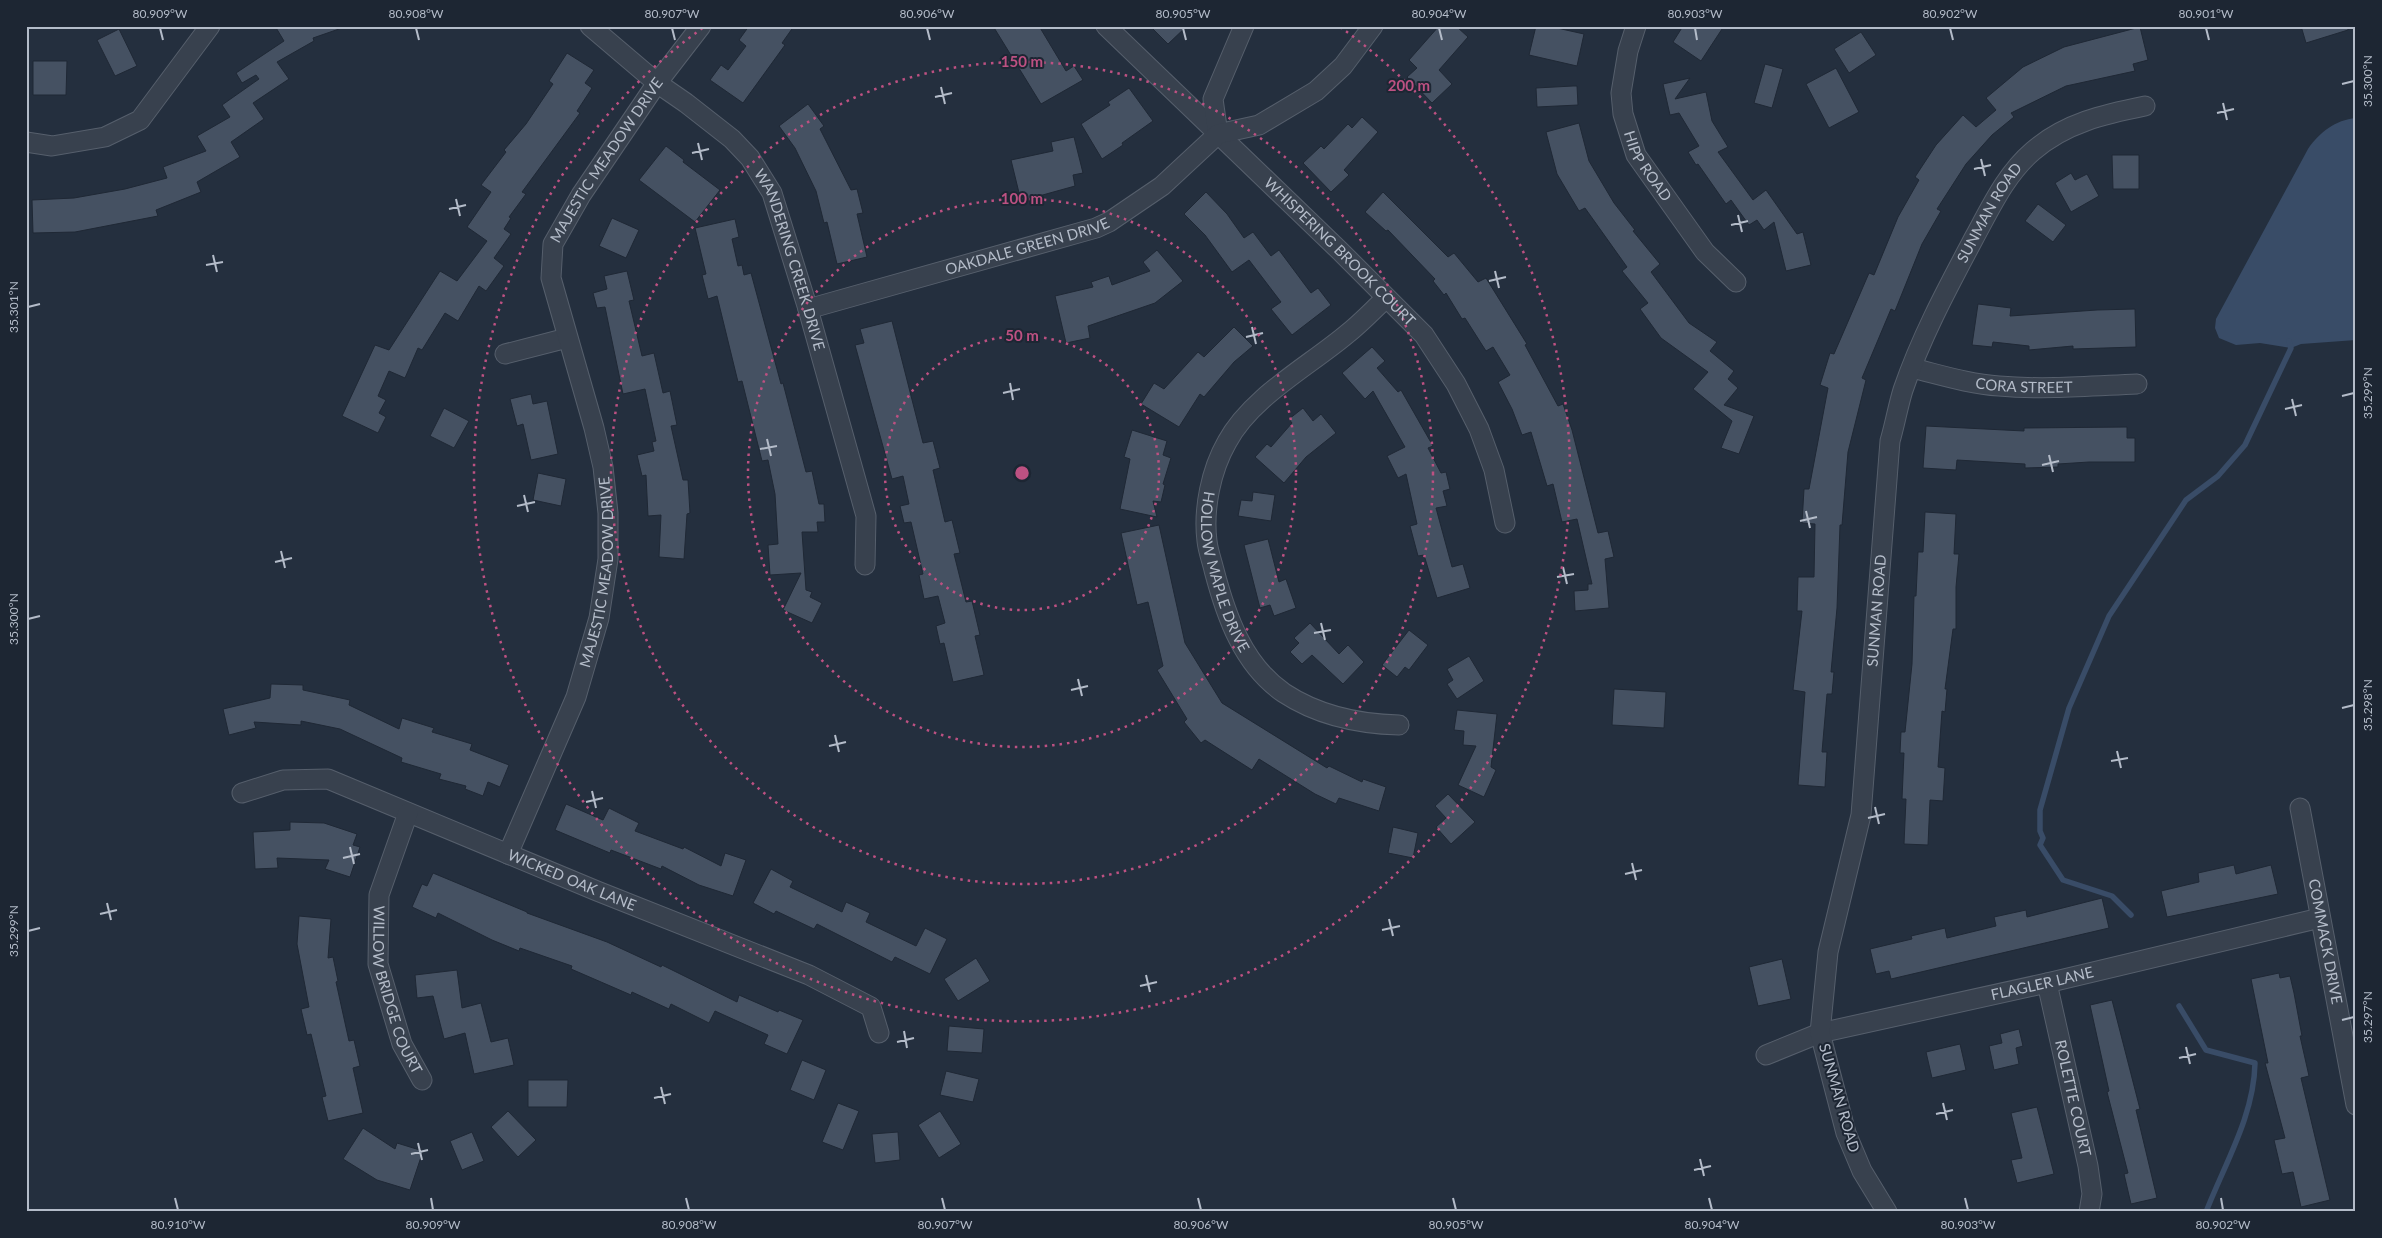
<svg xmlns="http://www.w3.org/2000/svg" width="2382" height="1238" viewBox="0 0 2382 1238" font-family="Lato,sans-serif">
<rect width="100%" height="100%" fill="#242f3e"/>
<path fill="#394c67" d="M2356 118V340L2301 344 2291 348 2260 343 2236 345 2219 338 2215 328 2216 319 2308 149C2320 132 2335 120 2356 118Z"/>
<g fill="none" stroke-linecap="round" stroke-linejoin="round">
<path stroke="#394c67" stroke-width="5.5" d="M2131 915 2112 896 2063 880 2040 845 2043 838 2040 831V810L2069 708 2109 616 2186 500 2218 476 2245 445 2291 348 2289 341
M2179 1006 2206 1050 2255 1063C2254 1116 2225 1163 2206 1212"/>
</g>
<path fill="#455162" stroke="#1f2835" d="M275 26H339V29L313 38 314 41 277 62 289 79 253 103 264 119 231 142 240 157 197 182 201 192 156 210 158 216 75 232 33 233 32 200 74 198 125 189 167 178 163 167 206 151 197 136 230 117 222 105 259 79 256 75 242 83 236 73 284 41Z
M749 26H794L782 43 785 45 743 103 710 80 721 65 728 70 746 46 739 40Z
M993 26H1039L1066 71 1074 66 1083 80 1041 104Z
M1150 26H1187L1168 44Z
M1439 26H1456L1468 37 1439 70 1452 84 1432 103 1407 77 1417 68 1409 60Z
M1536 26H1548L1584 34 1577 66 1529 55Z
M1683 26H1724L1701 61 1673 42Z
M2301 26H2348V30L2306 43Z
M2140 27 2148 60 2133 64 2135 71 2066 86 2011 113 2014 117 1992 135 1966 164 1937 209 1941 211 1922 244 1895 311 1891 309 1862 378 1866 380 1848 452 1842 525H1840L1837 608 1831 672H1834L1832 694H1827L1822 752H1827L1825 787 1798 785 1805 692 1793 690 1802 611H1797L1798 577H1814L1815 524 1802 523 1804 489H1809L1828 388 1820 385 1830 353 1834 354 1869 273 1874 275 1898 217 1919 180 1915 177 1936 145 1963 115 1976 127 1996 110 1986 98 2023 67 2064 47Z
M119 29 137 66 115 76 97 40Z
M1861 32 1876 55 1849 73 1834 49Z
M567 53 594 70 585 83 592 88 577 111 580 113 522 192 526 194 509 217 511 218 504 229 511 234 494 258 504 266 486 291 479 286 458 321 445 313 422 350 418 348 405 378 389 371 378 396 386 400 379 413 386 417 378 433 342 416 375 345 389 350 440 271 457 281 487 241 467 227 491 192 481 185 506 152 504 150 526 124 553 84 549 81Z
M33 61H67L66 95H33Z
M1765 64 1783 69 1772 108 1754 103Z
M1836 68 1859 112 1829 128 1806 84Z
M1690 78 1675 99 1706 92 1712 121 1728 147 1718 152 1753 200 1766 190 1797 234 1803 232 1811 265 1786 271 1774 222 1764 230 1757 220 1749 225 1731 200 1726 204 1698 164 1696 165 1688 152 1699 146 1679 113 1670 115 1663 84Z
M1573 86H1577L1578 105 1537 107 1536 88Z
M1129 88 1153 121 1122 143 1123 145 1102 159 1081 124 1110 105 1108 102Z
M808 104 824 126 820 129 851 190 857 189 863 213 857 214 867 257 837 264 827 222 824 223 816 191 795 148 779 126Z
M1362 117 1378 132 1344 170 1349 175 1331 192 1303 163 1321 146 1324 149 1348 124 1352 128Z
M1579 123 1589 161 1614 203 1635 230 1633 231 1660 264 1651 272 1689 323 1717 342 1710 351 1734 371 1728 379 1738 388 1724 405 1754 416 1739 454 1721 448 1732 421 1693 389 1708 372 1661 338 1640 309 1648 303 1622 271 1627 267 1585 208 1579 211 1557 174 1546 132Z
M1074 137 1083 173 1073 175 1075 186 1021 201 1011 160 1053 151 1051 142Z
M666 146 684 160 683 162 720 190 695 222 639 180Z
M2112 155H2139V189H2113Z
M2071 173 2075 180 2087 174 2099 196 2071 212 2055 183Z
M1206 192 1227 214 1244 238 1253 232 1271 256 1279 250 1311 293 1318 288 1331 305 1292 335 1271 309 1281 302 1249 260 1232 272 1205 235 1184 214Z
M1383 192 1448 257 1454 253 1478 282 1486 278 1527 344 1525 345 1558 406 1563 404 1572 430 1598 533 1608 531 1614 557 1605 559 1609 608 1575 611 1574 591 1588 590V584H1592L1577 519 1562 522 1553 484 1547 486 1531 432 1522 435 1512 409 1498 382 1510 375 1493 347 1486 351 1465 318 1462 319 1446 293 1444 295 1433 281 1435 279 1388 230 1386 231 1365 212Z
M2038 204 2066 225 2053 242 2025 221Z
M612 218 639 230 626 258 599 246Z
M735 219 739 237 732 239 738 266 742 265 744 275 751 273 781 384 783 383 806 472 812 471 819 504H824L825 522H817L818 532H802L806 590 812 592 810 597 822 603 812 623 783 610 801 573 770 575 768 545 778 544 775 494 768 460 762 461 742 381 738 382 717 296 708 299 702 275 706 274 695 228Z
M1157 250 1183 281 1155 303 1088 326 1090 338 1066 343 1055 296 1093 287 1091 282 1109 276 1112 285 1150 271 1143 262Z
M627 271 634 300 629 301 642 356 654 353 663 393 670 391 677 425 671 426 683 480H688L690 513 687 514 684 559 659 557 661 515 648 516 646 475 642 476 637 455 654 451 652 442 656 441 645 389 623 394 605 307 597 308 593 293 607 289 604 276Z
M1978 304 2011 308 2010 316 2097 310 2135 309 2136 347 2073 349V346L2029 350V346L1993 342 1992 347 1972 345Z
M892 321 923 443 933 441 940 468 933 470 945 522 952 520 960 553 954 554 966 602 972 601 980 635 975 636 984 675 953 682 944 643 940 644 936 626 945 623 938 596 924 599 919 575 923 574 911 522 904 523 900 506 909 504 903 476 892 479 855 345 864 343 860 329Z
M1234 327 1253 346 1234 362 1204 397 1200 394 1179 427 1141 404 1154 383 1164 389 1198 352 1204 357Z
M1372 347 1385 361 1377 368 1398 392 1401 390 1433 446 1428 448 1441 473 1446 472 1450 489 1443 491 1447 506 1436 508 1452 567 1463 564 1470 588 1437 598 1424 555 1418 556 1410 526 1417 524 1406 474 1398 478 1387 456 1405 447 1373 391 1365 399 1342 373Z
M531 394 533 404 547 401 558 454 531 460 523 424 517 426 510 399Z
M444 408 469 421 454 448 430 436Z
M1303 408 1313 421 1321 414 1336 433 1306 457 1284 483 1255 457 1267 444 1271 447 1292 423 1289 419Z
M1926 426 2024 431V428L2127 427V438H2135V462H2089L2058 464V467L2025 468V464L1957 460 1956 470 1923 468Z
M1132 430 1167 441 1163 455 1171 458 1163 484 1165 485 1161 502 1153 501 1157 517 1120 509 1130 459 1124 457Z
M538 473 566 479 561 506 533 500Z
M1253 492 1275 495 1271 521 1238 516 1241 500 1252 501Z
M1925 512 1956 514 1954 554H1959L1956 587V629H1953L1945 689H1947L1945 712 1942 711 1938 767 1945 768 1943 801 1930 800 1928 845 1904 844 1906 799H1902L1904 753H1900L1901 732H1905L1912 664 1914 596H1916L1918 552H1923Z
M1159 525 1185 643 1222 703 1327 768 1329 766 1362 782 1363 779 1386 787 1379 811 1339 798 1336 804 1315 794 1259 759 1252 770 1205 740 1201 743 1184 722 1187 719 1157 670 1163 666 1148 602 1137 605 1121 533Z
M1268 539 1279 582 1286 579 1296 608 1274 616 1270 605 1260 608 1244 545Z
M1310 623 1339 654 1348 645 1364 662 1343 684 1312 655 1302 664 1290 652 1299 643 1294 638Z
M1409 630 1428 645 1409 670 1405 667 1397 677 1382 665Z
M1469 656 1484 681 1457 699 1447 684 1453 680 1447 669Z
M271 684 303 685V690L350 700 349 705 399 729 402 718 434 728 432 732 472 744 470 750 509 765 500 787 488 782 483 796 465 789 466 786 439 779 441 774 401 762 402 758 340 729 301 721V725L254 722 256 728 229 735 223 709 270 698Z
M1614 689 1666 692 1664 728 1612 725Z
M1457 710 1497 714 1491 767 1496 770 1484 797 1458 785 1476 746 1463 745 1464 731 1454 730Z
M1448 794 1475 822 1451 844 1436 827 1446 818 1435 806Z
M566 804 603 820 609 808 639 823 635 831 683 849 684 847 721 866 725 853 746 860 733 896 699 885 662 866 661 869 611 850 610 853 555 830Z
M290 822 324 823 357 834 353 845 360 847 350 877 325 869 329 860 277 858 278 868 255 869 253 832 290 830Z
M1393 827 1418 833 1413 858 1388 853Z
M2234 865 2236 874 2271 865 2278 894 2167 917 2161 891 2199 882 2198 873Z
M771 869 793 881 790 887 842 912 846 902 870 913 866 922 916 946 925 928 947 939 930 974 895 957 892 962 817 924 814 929 776 911 774 914 753 903Z
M433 873 527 912V913L607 942 661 967 662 965 737 1002 739 995 778 1012 779 1010 803 1020 787 1054 764 1044 768 1035 715 1011 709 1023 671 1004 669 1009 632 992 631 995 571 969 572 966 520 948 519 951 492 940 438 913 436 918 412 907 422 884 427 886Z
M2102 898 2109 928 1891 979 1889 971 1876 974 1870 949 1912 939 1911 936 1945 928 1947 938 1996 926 1994 917 2026 910 2027 917Z
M299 916 331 919 328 958 333 957 338 981 336 982 349 1041 354 1040 360 1066 353 1068 363 1113 328 1121 322 1097 326 1096 311 1034 307 1035 301 1009 309 1007 297 944Z
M976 958 990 981 958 1001 944 979Z
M1782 959 1791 999 1758 1006 1749 967Z
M457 970 462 1008 481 1003 491 1042 508 1038 514 1065 474 1074 465 1033 444 1039 433 996 417 998 415 975Z
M2279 973 2280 978 2290 976 2294 993 2302 1036H2300L2309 1076 2301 1078 2330 1200 2301 1207 2293 1172 2282 1174 2274 1140 2285 1138 2265 1063H2268L2251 979Z
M2112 1000 2140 1109 2136 1110 2157 1198 2131 1204 2124 1174 2128 1173 2107 1092 2109 1091 2090 1005Z
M949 1026 984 1029 982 1053 947 1051Z
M2019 1029 2023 1046 2016 1048 2019 1064 1994 1070 1989 1046 2002 1043 2000 1034Z
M1960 1044 1966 1070 1932 1078 1926 1052Z
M802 1060 826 1070 814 1100 790 1090Z
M946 1071 979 1079 973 1102 940 1095Z
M528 1080H568L567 1107H528Z
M838 1103 859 1111 843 1150 822 1142Z
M2037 1107 2054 1174 2017 1183 2011 1160 2022 1158 2011 1113Z
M508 1111 536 1140 518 1157 491 1127Z
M940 1111 961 1144 939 1158 918 1125Z
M363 1128 395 1149 397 1143 423 1151 410 1190 377 1180 343 1159Z
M472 1132 484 1161 462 1170 450 1141Z
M898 1132 900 1160 875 1163 872 1134Z"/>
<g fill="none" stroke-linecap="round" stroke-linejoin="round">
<g stroke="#565f6c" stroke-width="21">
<g id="street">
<path id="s1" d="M590 26 657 83 686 103 732 139 750 158 772 193 808 309 866 516 865 565"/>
<path id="s2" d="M1106 26 1339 250 1424 335 1456 384 1479 429 1494 470 1505 523"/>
<path id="s3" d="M1636 26 1628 51 1621 93 1623 114 1636 155 1705 252 1736 282"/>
<path d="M1218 134 1213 99 1244 26"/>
<path d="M26 142 52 146 105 137 140 120 210 26"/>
<path id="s4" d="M1386 298C1373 310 1361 323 1347 334 1309 366 1251 397 1227 442 1211 470 1203 509 1207 541 1208 551 1212 561 1214 570 1226 616 1243 665 1284 693 1319 716 1358 724 1399 725"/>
<path id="s5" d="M808 309 1096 228 1109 222 1162 186 1218 134 1259 125 1316 91 1343 66 1373 26"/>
<path d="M505 354 567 338"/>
<path id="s6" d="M1912 368C1941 375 1969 384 1999 386 2045 390 2091 386 2137 384"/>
<path id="s7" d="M242 793 283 780 328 779 597 891 809 975 871 1007 879 1033"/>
<path id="s8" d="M2300 808 2356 1105"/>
<path id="s9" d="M408 813 379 895 378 964 402 1044 422 1080"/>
<path id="s10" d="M508 854 576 697 599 618 608 559V513L603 467 594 428 551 278 553 244 581 195 657 83 701 26"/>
<path id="s11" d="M2047 983 2088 1166 2092 1194 2089 1212"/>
<path id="s12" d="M1766 1055 1820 1033 2047 983 2320 918"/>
<path id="s13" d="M1887 1212 1862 1171 1846 1133 1820 1033 1828 952 1861 815 1890 441C1895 424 1898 406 1903 390 1921 337 1948 287 1974 238 1991 207 2006 174 2033 151 2065 123 2105 114 2145 106"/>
</g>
</g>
<use href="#street" stroke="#38414e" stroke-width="19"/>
</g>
<path fill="none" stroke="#b4bcc9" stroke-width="2" d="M160 28 163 40M416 28 419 40M672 28 675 40M927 28 930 40M1183 28 1186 40M1439 28 1442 40M1695 28 1697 40M1950 28 1953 40M2206 28 2209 40M2342 84 2354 81M941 87 945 104M935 97 952 93M2223 103 2227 120M2217 113 2234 109M698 143 702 160M692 153 709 149M1981 159 1985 176M1974 169 1991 165M456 199 460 216M449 209 466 205M1738 215 1742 232M1731 225 1748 221M213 255 217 272M206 265 223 262M1495 271 1499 288M1489 281 1506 277M28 307 40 304M1252 327 1256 344M1246 337 1263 333M1010 383 1013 400M1003 393 1020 389M2342 396 2354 393M2292 399 2296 416M2285 409 2302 405M767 439 771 456M760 449 777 446M2049 455 2053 472M2042 465 2059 461M524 495 528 512M517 506 535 502M1806 511 1810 528M1800 521 1817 517M281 551 285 568M275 562 292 558M1563 567 1567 584M1557 577 1574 574M28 619 40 616M1321 623 1325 640M1314 633 1331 630M1078 679 1082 696M1071 690 1088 686M2342 708 2354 705M835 735 839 752M829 746 846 742M2117 751 2121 768M2111 761 2128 758M592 791 596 808M586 802 603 798M1875 807 1879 824M1868 818 1885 814M350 847 354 864M343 858 360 854M1632 863 1636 880M1625 874 1642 870M107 903 111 920M100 914 117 910M1389 919 1393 936M1382 930 1400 926M28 931 40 928M1146 975 1150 992M1140 986 1157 982M2342 1020 2354 1017M904 1031 907 1048M897 1042 914 1038M2186 1047 2190 1064M2179 1058 2196 1054M661 1087 665 1104M654 1098 671 1094M1943 1103 1947 1120M1936 1114 1953 1110M418 1143 422 1160M411 1154 428 1150M1700 1159 1704 1176M1694 1170 1711 1166M175 1198 178 1210M431 1198 433 1210M686 1198 689 1210M942 1198 945 1210M1198 1198 1201 1210M1453 1198 1456 1210M1709 1198 1712 1210M1965 1198 1968 1210M2221 1198 2223 1210"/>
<g fill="none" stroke="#bd5182" stroke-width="2.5" stroke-dasharray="2.5 5">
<circle cx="1022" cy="473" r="137"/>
<circle cx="1022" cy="473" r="274"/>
<circle cx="1022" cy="473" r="411"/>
<path d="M1340 27A548 548 0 1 1 704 27"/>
</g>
<g text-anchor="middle" stroke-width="4" stroke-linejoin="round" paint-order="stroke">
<g font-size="15" fill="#b4bcc9" stroke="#1d2633">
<text dy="5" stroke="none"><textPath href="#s10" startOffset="735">MAJESTIC MEADOW DRIVE</textPath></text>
<text dy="5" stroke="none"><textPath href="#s3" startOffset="148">HIPP ROAD</textPath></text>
<text dy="5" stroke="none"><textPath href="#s13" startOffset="1040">SUNMAN ROAD</textPath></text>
<text dy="5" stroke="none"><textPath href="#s5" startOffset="228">OAKDALE GREEN DRIVE</textPath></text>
<text dy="5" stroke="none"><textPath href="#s2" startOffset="325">WHISPERING BROOK COURT</textPath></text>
<text dy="5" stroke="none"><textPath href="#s1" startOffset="318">WANDERING CREEK DRIVE</textPath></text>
<text dy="5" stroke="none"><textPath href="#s6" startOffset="114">CORA STREET</textPath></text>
<text dy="5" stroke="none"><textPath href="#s10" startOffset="299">MAJESTIC MEADOW DRIVE</textPath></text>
<text dy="5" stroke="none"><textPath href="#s4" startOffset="352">HOLLOW MAPLE DRIVE</textPath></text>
<text dy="5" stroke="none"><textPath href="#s13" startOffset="620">SUNMAN ROAD</textPath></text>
<text dy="5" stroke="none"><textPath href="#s7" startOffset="352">WICKED OAK LANE</textPath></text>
<text dy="5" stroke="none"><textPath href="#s8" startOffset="136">COMMACK DRIVE</textPath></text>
<text dy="5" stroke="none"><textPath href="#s12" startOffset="286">FLAGLER LANE</textPath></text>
<text dy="5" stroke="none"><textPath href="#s9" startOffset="185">WILLOW BRIDGE COURT</textPath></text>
<text dy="5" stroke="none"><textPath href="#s11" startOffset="118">ROLETTE COURT</textPath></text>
<text transform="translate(1839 1098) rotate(74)" y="5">SUNMAN ROAD</text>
</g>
</g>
<circle cx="1022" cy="473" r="8" fill="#bd5182" stroke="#1d2633" stroke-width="2.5"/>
<g font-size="15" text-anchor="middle" font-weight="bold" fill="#bd5182" stroke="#1d2633" stroke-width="4" stroke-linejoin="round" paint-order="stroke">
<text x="1022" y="67">150 m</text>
<text x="1409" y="91">200 m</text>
<text x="1022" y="204">100 m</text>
<text x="1022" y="341">50 m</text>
</g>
<rect width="2382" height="1238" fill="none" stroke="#1d2633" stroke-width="55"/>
<rect x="28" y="28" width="2326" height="1182" fill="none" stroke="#b4bcc9" stroke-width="2"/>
<g font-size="12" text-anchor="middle" fill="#b4bcc9">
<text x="160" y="18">80.909°W</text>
<text x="416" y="18">80.908°W</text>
<text x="672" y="18">80.907°W</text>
<text x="927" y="18">80.906°W</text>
<text x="1183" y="18">80.905°W</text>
<text x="1439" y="18">80.904°W</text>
<text x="1695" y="18">80.903°W</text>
<text x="1950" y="18">80.902°W</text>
<text x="2206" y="18">80.901°W</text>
<text transform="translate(2368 81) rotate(-90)" y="4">35.300°N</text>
<text transform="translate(14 307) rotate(-90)" y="4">35.301°N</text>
<text transform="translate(2368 393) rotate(-90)" y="4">35.299°N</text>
<text transform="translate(14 619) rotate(-90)" y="4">35.300°N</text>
<text transform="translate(2368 705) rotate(-90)" y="4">35.298°N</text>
<text transform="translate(14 931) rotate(-90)" y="4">35.299°N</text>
<text transform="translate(2368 1017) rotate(-90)" y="4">35.297°N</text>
<text x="178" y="1229">80.910°W</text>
<text x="433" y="1229">80.909°W</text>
<text x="689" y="1229">80.908°W</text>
<text x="945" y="1229">80.907°W</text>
<text x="1201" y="1229">80.906°W</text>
<text x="1456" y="1229">80.905°W</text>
<text x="1712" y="1229">80.904°W</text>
<text x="1968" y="1229">80.903°W</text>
<text x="2223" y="1229">80.902°W</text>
</g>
</svg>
